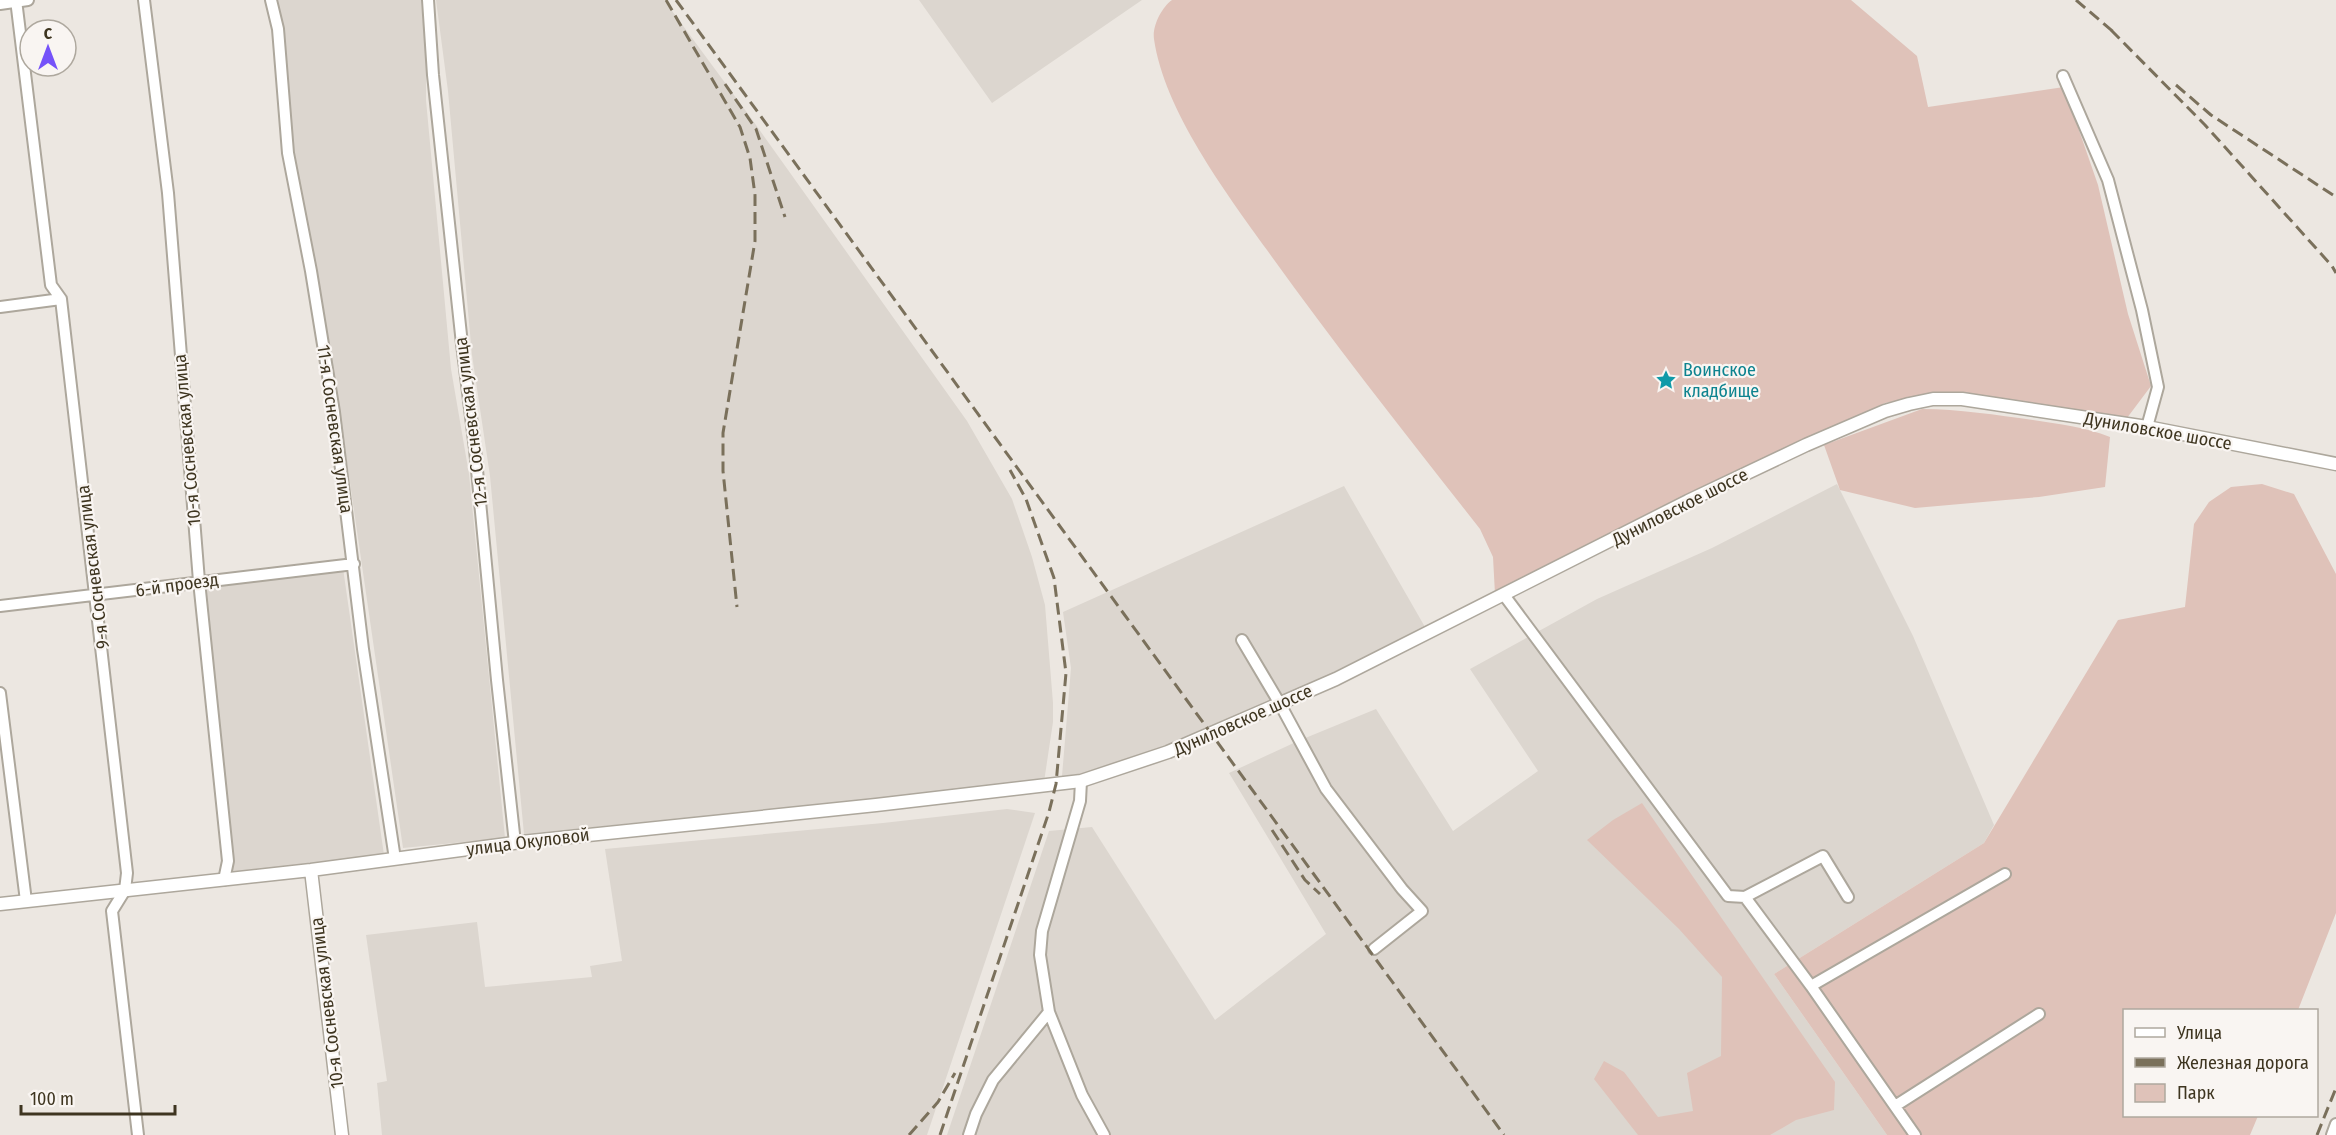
<svg xmlns="http://www.w3.org/2000/svg" width="2336" height="1135" viewBox="0 0 2336 1135" font-family="'Fira Sans Condensed',sans-serif">
<rect width="100%" height="100%" fill="#ece7e1"/>
<path fill="#dcd6cf" d="M274 0H421L426 55V100L451 369 469 474 505 838 403 848 340 414 290 153Z
M436 0H664L751 118 967 421 1012 499 1032 557 1045 605 1053 703V722L1044 782 524 834 490 476 472 355 448 91Z
M919 0H1142L992 103Z
M1837 484 1913 636 1994 825 1984 843 1774 974 1887 1135H947L1049 831 1092 827 1215 1020 1326 934 1229 773 1298 741 1376 709 1453 831 1538 771 1470 669 1597 599 1712 548Z
M1344 486 1425 627 1279 699 1157 750 1090 773 1062 776 1071 668 1063 612Z
M343 568 384 855 232 872 203 583Z
M1007 809 1035 813 927 1135H382L377 1083 387 1081 366 935 477 922 485 987 592 977 590 966 622 961 605 849 883 823Z"/>
<path fill="#dfc2b9" d="M1172 0H1851L1917 56 1928 107 2064 87 2098 185 2128 314 2151 386 2124 422 1911 398 1885 403 1649 514 1495 594 1493 557 1480 529C1408 437 1335 345 1267 250 1226 193 1164 110 1154 39 1152 26 1162 7 1172 0Z
M1922 409C1959 409 1996 415 2033 420 2059 424 2085 427 2110 437L2105 487 2039 497 1915 508 1840 490 1824 445Z
M2262 484 2294 494 2336 574V913L2298 1010H2124V1116H2258L2250 1135H1887L1774 974 1984 843 2118 620 2185 607 2194 524 2209 502 2231 487Z
M1642 803 1835 1082 1834 1110 1796 1120 1770 1135H1638L1594 1079 1604 1061 1624 1072 1658 1117 1693 1111 1687 1073 1721 1056 1722 977 1679 929 1587 840 1613 820Z"/>
<g fill="none" stroke-linecap="round" stroke-linejoin="round">
<g stroke="#ada79c" stroke-width="14">
<path id="minor" d="M16 0 51 285 61 299 127 873 125 890 112 911 138 1135
M144 0 168 193 199 581 228 861 224 880
M271 0 278 29 288 153 311 271 334 412 363 649 395 859
M428 0 433 75 462 344 475 449 497 680 515 843
M0 4 28 0
M2063 76 2108 180 2142 310 2158 387 2147 427
M0 307 61 299
M1504 595 1728 896 1745 897 1823 856 1848 897
M0 606 354 564
M1242 640 1280 704 1326 789 1402 889 1422 911 1374 949
M0 693 26 901
M1745 897 1811 986 2005 874
M1811 986 1915 1135
M1049 1012 1082 1095 1104 1135
M1895 1106 2039 1014
M969 1135 976 1114 993 1080 1049 1012 1040 955 1042 931 1080 801 1081 781
M2332 1135 2336 1124"/>
</g>
<g stroke="#ada79c" stroke-width="15">
<path id="tertiary" d="M311 870 342 1135
M0 904 311 870 521 842 876 805 1081 781 1168 752 1336 679 1688 501 1806 445 1885 411 1909 404 1933 399H1962L2147 427 2336 464"/>
</g>
<use href="#minor" stroke="#fff" stroke-width="10"/>
<use href="#tertiary" stroke="#fff" stroke-width="12"/>
<path stroke="#7a705b" stroke-width="3" stroke-dasharray="12 6" stroke-linecap="butt" d="M666 0 740 127 750 158 755 195V241L723 433V471L737 607
M676 0 1504 1135
M2076 0 2117 35
M2111 30 2205 125 2332 266 2336 273
M725 84 756 129 785 217
M2176 85 2211 115 2336 197
M1272 830 1305 880 1320 894
M909 1135 938 1102 955 1073
M940 1135 1049 812 1056 784 1066 673 1054 578 1026 499 1010 470
M2317 1135 2336 1088"/>
</g>
<defs>
<g id="sight-bare" transform="scale(1.62)"><path d="M0-6L1.8-2.2L6-1.7L2.9 1.2L3.7 5.4L0 3.3L-3.7 5.4L-2.9 1.2L-6-1.7L-1.8-2.2Z" fill="#0f9aa8" stroke="#f9f5f2" stroke-width="2.5" paint-order="stroke"/></g>
</defs>
<g fill-rule="evenodd">
<use href="#sight-bare" x="1666" y="380"/>
</g>
<g text-anchor="middle" stroke-width="4.5" stroke-linejoin="round" paint-order="stroke">
<g font-size="18" fill="#0d838f" stroke="#f9f5f2" text-anchor="start">
<text x="1683" y="376">Воинское<tspan x="1683" dy="21">кладбище</tspan></text>
</g>
<g font-size="18" fill="#3e3520" stroke="#f9f5f2">
<text transform="translate(471 422) rotate(-97)" y="6">12-я Сосневская улица</text>
<text transform="translate(335 429) rotate(82)" y="6">11-я Сосневская улица</text>
<text transform="translate(2158 431) rotate(10)" y="6">Дуниловское шоссе</text>
<text transform="translate(187 440) rotate(-95)" y="6">10-я Сосневская улица</text>
<text transform="translate(1680 507) rotate(-27)" y="6">Дуниловское шоссе</text>
<text transform="translate(93 567) rotate(-97)" y="6">9-я Сосневская улица</text>
<text transform="translate(177 585) rotate(-8)" y="6">6-й проезд</text>
<text transform="translate(1243 720) rotate(-24)" y="6">Дуниловское шоссе</text>
<text transform="translate(528 842) rotate(-7)" y="6">улица Окуловой</text>
<text transform="translate(327 1003) rotate(-97)" y="6">10-я Сосневская улица</text>
</g>
</g>
<rect x="2123" y="1009" width="195" height="108" fill="#f9f5f2" stroke="#aea89e" stroke-width="1.5"/>
<rect x="2135" y="1028" width="30" height="9" fill="#ffffff" stroke="#aea89e" stroke-width="1.5"/>
<text x="2177" y="1039" font-size="18" fill="#3e3520">Улица</text>
<rect x="2135" y="1058" width="30" height="9" fill="#7a705b" stroke="#aea89e" stroke-width="1.5"/>
<text x="2177" y="1069" font-size="18" fill="#3e3520">Железная дорога</text>
<rect x="2135" y="1084" width="30" height="18" fill="#dfc2b9" stroke="#aea89e" stroke-width="1.5"/>
<text x="2177" y="1099" font-size="18" fill="#3e3520">Парк</text>
<g transform="translate(48 48)"><circle r="28" fill="#f9f5f2" stroke="#aea89e" stroke-width="1.5"/>
<path d="M0-4.5L10 22L0 15L-10 22Z" fill="#7552f9"/>
<text y="-9" font-size="16" font-weight="bold" text-anchor="middle" fill="#3e3520">С</text>
</g>
<path d="M21 1105v9h154v-9" fill="none" stroke="#3e3520" stroke-width="3"/>
<text x="30" y="1105" font-size="18" fill="#3e3520" stroke="#f9f5f2" stroke-width="4.5" paint-order="stroke">100 m</text>
</svg>
